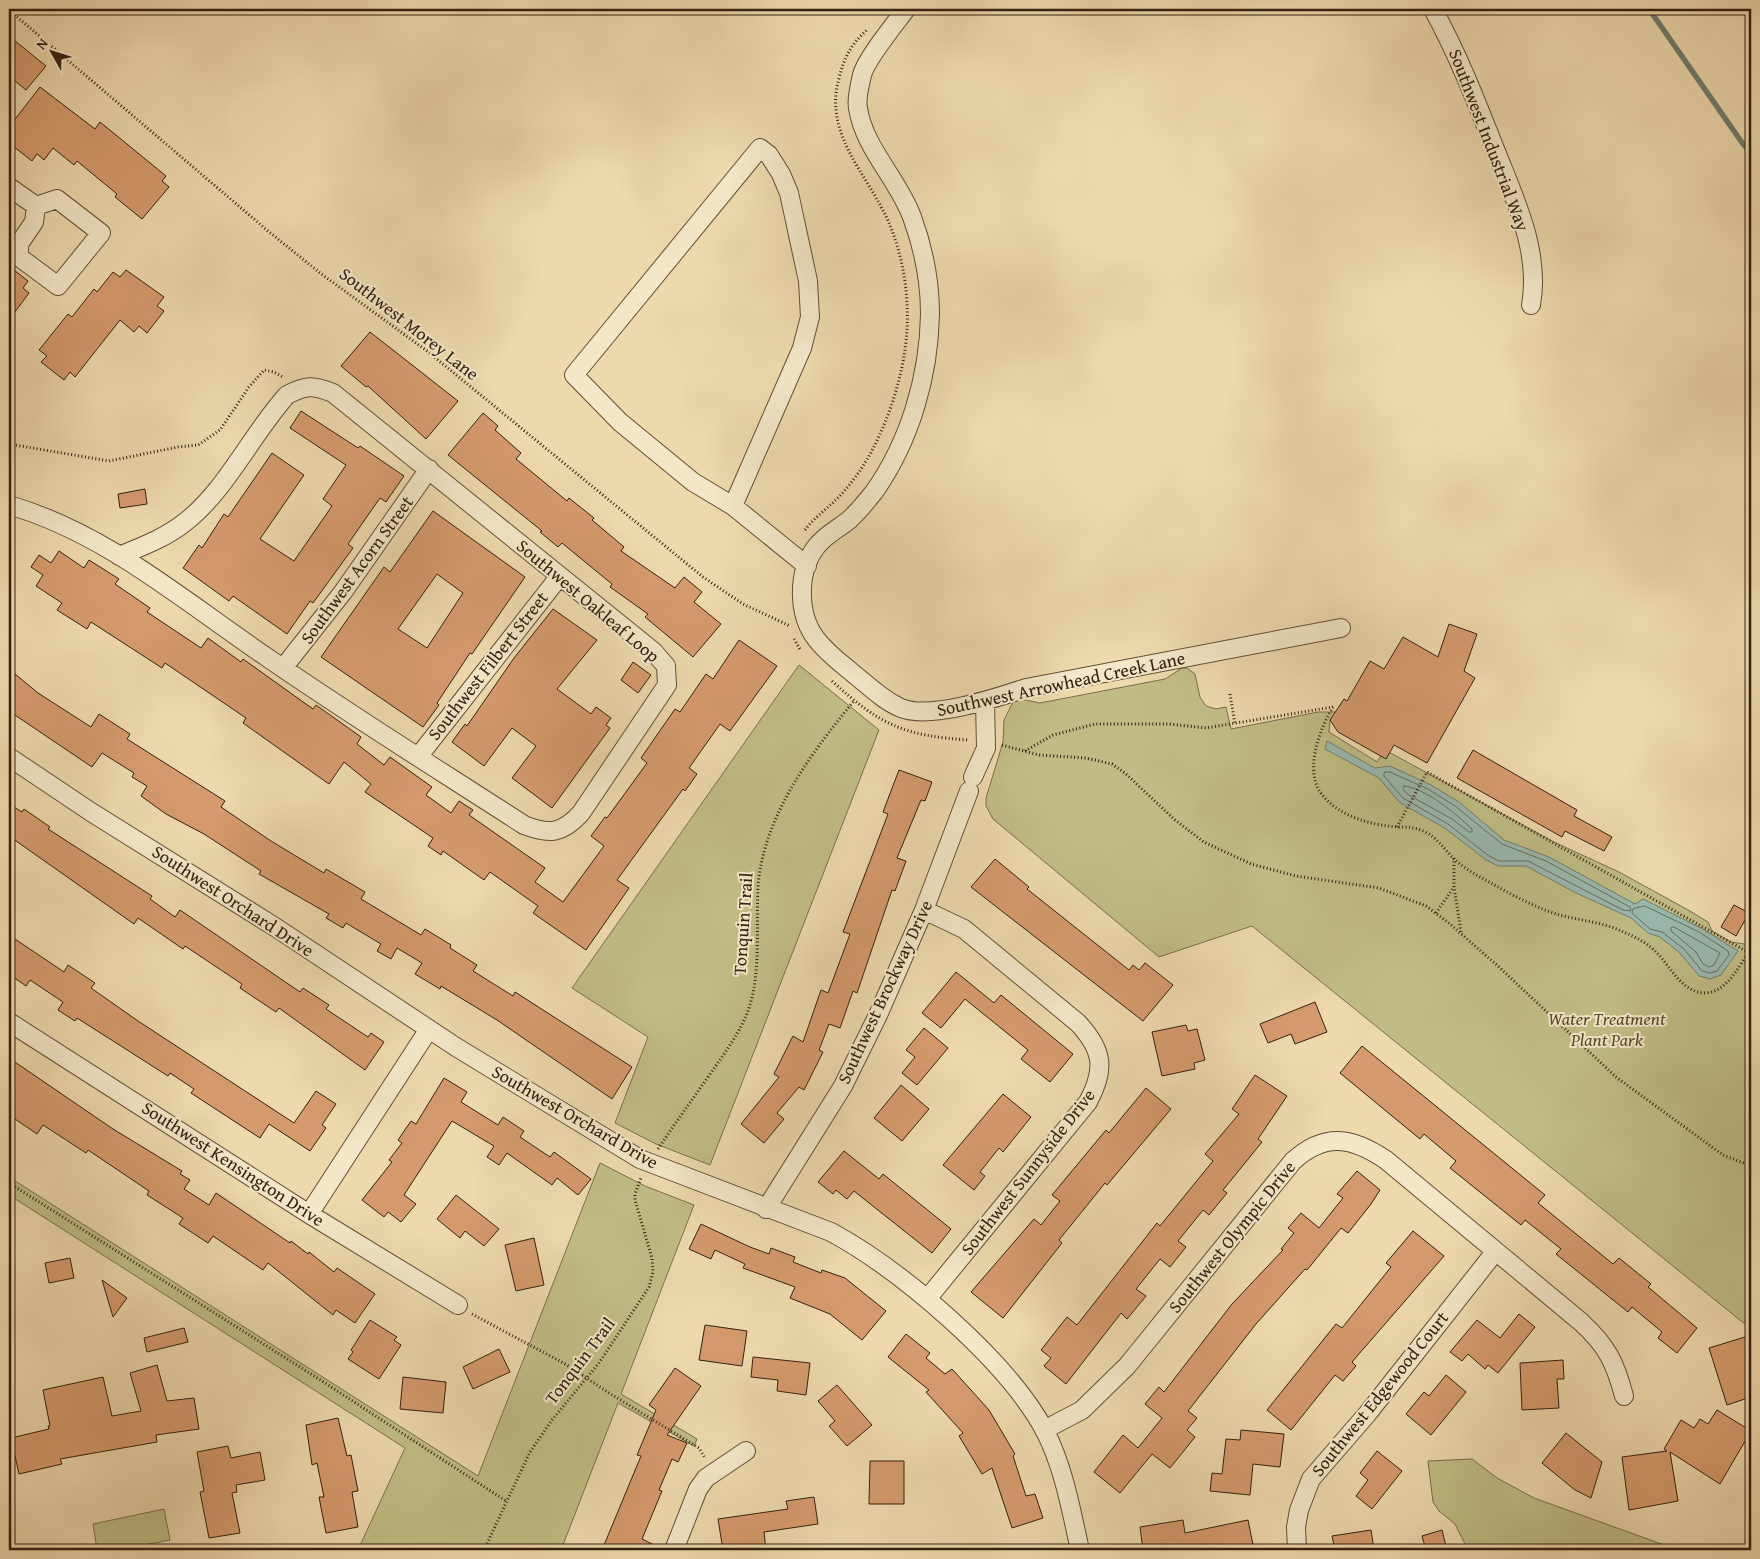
<svg xmlns="http://www.w3.org/2000/svg" width="1760" height="1559" viewBox="0 0 1760 1559" font-family="'Gentium Book Plus',serif">
<rect width="100%" height="100%" fill="#edd9ac"/>
<filter id="stains"><feTurbulence type="fractalNoise" baseFrequency=".004" numOctaves="4"/><feColorMatrix values="0 0 0 0 .2 0 0 0 0 .09 0 0 0 0 .02 0 0 0 .5 -.17"/></filter>
<radialGradient id="worn" r=".72"><stop offset=".6" stop-color="#630" stop-opacity="0"/><stop offset="1" stop-color="#630" stop-opacity=".3"/></radialGradient>
<path fill="#c0bd84" stroke="#7a6e4a" d="M799 665 879 730 710 1165 656 1144 615 1123 648 1037 572 988Z
M1182 668H1187L1195 674 1200 697 1206 706 1216 709 1226 707 1231 729 1318 712H1337L1330 720 1329 732 1377 762 1385 750 1554 842 1619 872 1690 911 1708 922 1712 931 1731 942 1751 945V1329L1252 926 1159 957 993 819 986 806V798L1003 742 1004 720 1014 700 1020 699 1040 703 1165 679Z
M600 1163 645 1186 694 1205 621 1394 697 1439 694 1446 618 1403 561 1550H358L405 1448 9 1195V1177L478 1476Z
M1472 1459 1497 1478 1534 1498 1678 1550H1468L1455 1524 1439 1511 1433 1502 1428 1461Z
M164 1509 170 1540 119 1550H97L93 1524Z"/>
<path fill="#9ab9af" stroke="#717c6f" d="M1327 741 1375 768 1390 766 1431 785 1459 802 1504 840 1549 857 1635 904 1643 899 1701 928 1738 951 1721 975 1710 979 1699 976 1680 953 1660 937 1648 933 1631 918 1576 893 1526 866H1498L1486 860 1446 829 1399 802 1379 778 1325 749Z"/>
<g fill="none" stroke-linecap="round" stroke-linejoin="round">
<path stroke="#666c60" stroke-width="1" d="M1385 772H1390L1428 789 1455 806 1502 844 1546 861 1630 907 1631 911 1623 910 1528 861H1499L1489 856 1448 824 1403 798 1384 776Z
M1404 786C1426 788 1456 814 1472 829V832H1469L1452 819 1407 794 1403 789Z
M1645 906 1699 932 1728 951 1729 955 1717 971 1710 973 1702 971 1684 949 1662 932 1650 929 1632 913 1633 909Z
M1674 927 1720 953 1714 965 1709 967 1703 964 1696 952 1671 931V928Z"/>
<path stroke="#717c6f" stroke-width="5.5" d="M1649 9 1743 144 1751 153"/>
</g>
<path fill="#d59a6d" stroke="#332010" fill-rule="evenodd" d="M9 36 46 66 26 90 9 76Z
M40 87 95 129 100 122 166 176 162 181 169 187 142 219 115 197 117 194 77 161 74 165 53 148 44 160 37 154 32 161 9 143V127Z
M9 266 28 281 23 288 29 293 9 320Z
M126 270 164 297 157 306 164 311 147 333 139 326 134 332 120 320 75 377 70 372 64 380 41 362 47 356 39 350 68 314 72 317 94 289 97 292 113 272 120 277Z
M370 332 458 401 426 439 368 386 366 387 341 366Z
M301 411 358 448 360 446 404 476 386 502 380 498 348 544 353 548 313 603 310 601 287 634 233 596 229 601 183 568 199 545 202 548 224 514 228 517 272 453 304 475 260 539 294 561 332 506 323 499 346 465 290 428Z
M483 413 498 426 495 430 521 453 516 459 567 501 569 498 594 518 592 520 624 547 621 551 675 588 684 577 702 592 694 602 721 624 693 657 645 617 648 614 610 587 612 584 562 543 558 547 540 532 542 531 448 455Z
M145 489 147 504 120 508 118 494Z
M433 511 525 577 472 654 470 653 437 703 439 705 423 727 321 657 384 567 390 572ZM437 574 463 593 427 648 398 629Z
M59 551 84 568 89 560 119 579 115 584 150 608 147 612 201 648 208 638 241 662 243 659 313 709 316 705 361 737 357 744 384 765 390 757 432 787 426 795 451 813 459 801 473 810 469 815 545 868 535 882 563 902 604 846 591 836 605 817 607 818 647 763 641 758 659 732 675 709 680 712 706 674 713 679 739 640 777 666 730 731 720 724 689 768 697 774 685 791 683 789 617 880 629 888 586 950 533 913 538 906 490 872 484 880 443 851 441 855 428 846 433 838 365 792 371 784 344 762 329 784 243 723 246 718 165 663 162 668 91 622 87 629 57 610 62 603 36 586 43 575 31 567 39 555 51 563Z
M553 609 597 640 557 689 591 714 596 707 611 718 606 725 610 728 552 808 512 778 536 746 512 728 484 766 452 742 465 724 467 726 514 658Z
M1449 624 1477 634 1464 671 1475 678 1427 763 1394 745 1386 759 1338 732 1330 720 1344 699 1347 701 1370 661 1384 669 1403 637 1438 657Z
M633 662 651 675 638 693 621 680Z
M9 669 38 693 91 727 99 714 130 734 127 739 225 801 221 807 271 841 324 873 326 869 365 892 361 899 421 935 425 929 451 945 450 948 477 965 473 971 513 996 515 992 632 1067 612 1099 497 1020 441 986 440 989 415 974 422 963 397 948 391 959 377 951 381 944 346 923 343 928 326 918 329 914 259 874 261 871 204 834 166 814 141 796 147 786 132 777 134 773 102 753 92 767 9 711Z
M1473 750 1577 810 1574 816 1612 837 1604 851 1565 831 1562 837 1457 778Z
M899 770 932 782 925 801 921 800 897 858 906 861 895 891 892 890 857 993 853 991 840 1028 829 1024 819 1050 823 1052 804 1090 799 1087 777 1113 784 1119 764 1143 741 1124 779 1077 774 1074 793 1036 803 1042 821 990 828 993 850 934 843 932 888 814 883 812Z
M9 804 22 812 24 809 50 827 48 829 152 896 150 899 175 917 180 910 300 992 303 988 329 1005 326 1009 368 1037 371 1033 384 1042 365 1070 279 1008 276 1012 240 988 242 984 185 946 183 949 138 918 134 924 9 836Z
M995 859 1029 887 1027 889 1129 970 1133 965 1139 970 1145 963 1173 985 1143 1021 971 887Z
M1734 905 1749 913 1736 936 1721 927Z
M9 935 64 972 68 965 95 983 91 988 138 1021 294 1123 316 1091 336 1104 322 1125 326 1128 310 1151 269 1124 260 1138 191 1093 194 1089 170 1073 168 1076 77 1018 75 1021 58 1010 63 1002 30 980 26 986 9 974Z
M956 972 994 1003 1001 995 1073 1054 1050 1082 1021 1059 1028 1050 965 999 941 1028 922 1013Z
M1315 1002 1327 1032 1295 1044 1291 1034 1268 1043 1260 1024Z
M1186 1025 1188 1031 1197 1029 1205 1060 1194 1063 1195 1069 1162 1076 1152 1032Z
M924 1028 948 1048 917 1085 902 1073 915 1057 906 1050Z
M1362 1046 1545 1195 1538 1203 1613 1264 1619 1258 1651 1284 1648 1287 1697 1328 1677 1353 1658 1338 1662 1332 1632 1307 1628 1312 1556 1254 1561 1249 1525 1220 1521 1225 1450 1168 1456 1161 1424 1134 1420 1139 1340 1073Z
M9 1058 113 1129 182 1171 180 1174 190 1180 184 1189 209 1205 216 1193 290 1243 291 1241 308 1254 309 1252 334 1272 337 1268 375 1294 355 1323 336 1310 333 1315 268 1263 263 1270 213 1236 208 1243 179 1224 183 1218 147 1195 149 1191 88 1150 86 1153 43 1125 37 1134 9 1115Z
M1255 1075 1287 1096 1258 1139 1262 1142 1223 1190 1227 1193 1209 1215 1203 1210 1178 1241 1186 1247 1170 1267 1160 1259 1136 1289 1146 1296 1127 1319 1121 1313 1066 1384 1044 1366 1051 1358 1041 1350 1067 1317 1077 1325 1157 1223 1160 1226 1213 1161 1205 1154 1239 1114 1232 1109Z
M444 1078 467 1092 461 1102 498 1125 503 1117 524 1131 520 1137 550 1157 554 1152 591 1179 578 1195 557 1178 552 1185 507 1153 499 1165 487 1157 494 1146 452 1121 404 1195 416 1204 401 1222 388 1212 384 1217 362 1200 392 1162 389 1160 402 1143 398 1140 411 1121 416 1124Z
M901 1085 929 1109 902 1141 874 1118Z
M1146 1088 1171 1109 1107 1185 1105 1183 1059 1240 1062 1243 1003 1318 971 1292 1034 1219 1041 1225 1060 1201 1052 1195 1106 1130 1109 1133Z
M1003 1094 1031 1117 1003 1152 999 1148 980 1172 985 1176 974 1190 943 1165Z
M844 1151 879 1179 883 1174 951 1229 932 1253 854 1191 847 1199 836 1190 833 1194 818 1182Z
M1357 1171 1380 1190 1371 1204 1348 1233 1341 1228 1307 1270 1305 1269 1256 1324 1188 1411 1197 1418 1187 1430 1195 1437 1170 1468 1152 1454 1120 1493 1094 1472 1123 1435 1138 1448 1162 1418 1145 1404 1159 1387 1164 1392 1232 1304 1283 1250 1281 1249 1294 1233 1288 1228 1301 1213 1319 1228 1343 1198 1337 1194Z
M456 1195 499 1229 484 1246 465 1231 460 1238 437 1219Z
M701 1224 750 1247 769 1254 771 1248 795 1257 793 1262 821 1273 822 1270 845 1278 886 1311 862 1340 830 1314 790 1298 795 1287 743 1268 745 1264 715 1250 711 1259 689 1249Z
M1413 1231 1444 1256 1352 1362 1356 1366 1343 1381 1335 1375 1291 1430 1267 1410 1336 1324 1342 1328 1391 1267 1386 1263Z
M534 1238 544 1285 516 1291 505 1245Z
M70 1258 74 1278 49 1283 45 1263Z
M102 1280 127 1298 113 1317Z
M1519 1314 1535 1327 1498 1373 1488 1365 1485 1369 1468 1354 1462 1361 1450 1352 1477 1320 1500 1338Z
M370 1320 397 1337 394 1340 401 1345 379 1379 348 1359 353 1352 351 1350Z
M705 1325 747 1331 742 1366 699 1360Z
M184 1328 188 1342 147 1352 144 1338Z
M906 1334 930 1353 926 1358 945 1374 952 1369 989 1410 1015 1454 1013 1456 1026 1496 1035 1494 1043 1518 1012 1528 992 1468 982 1474 959 1436 963 1433 926 1392 929 1390 888 1357Z
M1745 1337 1751 1357V1397L1727 1405 1709 1348Z
M499 1349 510 1372 473 1389 463 1367Z
M753 1357 810 1363 806 1395 777 1391 778 1380 751 1377Z
M1563 1360 1564 1379H1557L1559 1408 1522 1410 1520 1363Z
M157 1365 167 1401 194 1398 199 1429 156 1435 157 1442 60 1459 62 1464 19 1474 11 1438 49 1429 48 1426H50L43 1390 103 1377 112 1416 141 1411 130 1373Z
M675 1368 701 1386 667 1435 687 1443 678 1462 672 1459 659 1490 662 1491 642 1539 664 1550H602L641 1456 637 1455 656 1410 649 1405Z
M1446 1375 1466 1392 1431 1435 1406 1414 1424 1392 1429 1396Z
M403 1377 446 1382 443 1413 400 1409Z
M837 1385 872 1425 847 1446 829 1426 835 1421 818 1401Z
M1717 1410 1751 1431 1720 1484 1670 1452 1678 1501 1629 1510 1622 1457 1667 1451 1664 1449 1681 1420 1694 1428 1700 1419 1708 1424Z
M338 1418 347 1456 351 1455 358 1491 352 1492 358 1527 326 1533 319 1497H324L317 1463 312 1465 306 1425Z
M1241 1430 1284 1434 1280 1467 1253 1464 1250 1495 1210 1491 1212 1473 1222 1474 1226 1439 1240 1440Z
M1566 1433 1602 1462 1591 1498 1575 1490 1542 1463Z
M228 1446 231 1458 260 1452 265 1480 236 1485 237 1492 232 1493 240 1533 209 1538 200 1492 204 1491 197 1452Z
M1377 1451 1402 1471 1372 1509 1356 1496 1368 1480 1360 1473Z
M870 1461H904V1504H869Z
M814 1497 818 1524 764 1532 766 1550H723L718 1519 788 1509 786 1501Z
M1183 1520 1185 1533 1248 1520 1254 1550H1225V1547L1206 1550H1143L1140 1527Z
M1371 1530 1374 1550H1335L1332 1536Z
M1442 1530 1446 1546 1426 1550 1422 1536Z"/>
<g fill="none" stroke-linecap="round" stroke-linejoin="round">
<g stroke="#624e37" stroke-width="20">
<path id="minor" d="M906 9C895 24 866 59 862 75 860 84 856 99 858 108 864 148 898 179 912 217 923 247 930 282 930 314 929 376 910 441 874 492 866 502 858 512 849 520 838 529 825 535 816 547 797 572 797 615 817 640 828 654 842 664 855 675 870 687 884 701 901 708 930 720 996 698 1026 688L1341 628
M1433 9C1457 53 1475 98 1493 144 1513 195 1541 250 1531 305
M9 187 36 206
M57 199 101 233 58 286 19 257V244L34 222 36 206Z
M9 505C106 533 185 602 268 658 352 716 439 770 524 825 549 835 562 834 581 813L667 685 666 666 653 651 333 393C313 385 306 385 287 395 251 435 226 491 184 523 165 538 141 547 119 556
M733 506 802 348 810 317 808 281 789 193 781 174 769 155 760 148 574 375 620 422 693 482 733 506 807 566
M283 668 343 592 429 469
M9 757 91 812 275 927 456 1047 640 1159 831 1232C901 1270 1007 1360 1045 1431 1064 1468 1071 1510 1080 1550
M418 757 559 577
M973 777 986 748 985 701
M924 910 964 929 1078 1023C1103 1050 1106 1069 1088 1102L927 1299
M9 1022 309 1214 458 1305
M766 1209 843 1086 878 1015 924 910 969 791
M309 1214 429 1029
M1044 1430 1082 1410 1127 1366 1293 1161C1325 1132 1352 1137 1386 1160L1581 1322C1607 1346 1615 1362 1624 1396
M674 1550 698 1489 706 1478 746 1451
M1297 1550 1296 1527 1299 1510 1311 1479 1368 1413 1495 1252"/>
</g>
<path stroke="#332010" stroke-width="3" stroke-dasharray="1 2.5" stroke-linecap="butt" d="M9 10 268 231 320 273 427 351 703 577 743 604 790 626
M9 444 109 461 178 447 198 445 220 430 249 387 264 370 274 372 283 377
M805 530C816 515 833 505 845 490 880 451 904 382 907 330 909 294 903 256 889 223 868 174 823 135 839 78 844 58 851 44 867 30
M794 639 801 651
M832 681C880 725 904 736 969 740
M1230 694 1235 724
M1333 707C1319 730 1303 773 1323 796 1341 817 1371 825 1398 827 1407 827 1414 827 1423 831 1437 837 1444 849 1454 859 1462 866 1472 873 1482 878 1505 891 1528 904 1553 913 1575 920 1598 921 1619 930 1631 935 1645 941 1655 951 1670 965 1681 993 1706 993 1726 992 1738 968 1748 953
M1002 745 1039 755 1086 758 1112 764 1126 774 1175 820 1204 842 1251 864 1296 876 1379 888 1426 906 1450 924 1499 967 1616 1077 1723 1155 1751 1166
M1025 751 1053 735 1095 724H1169L1206 728 1333 707
M1397 827 1427 772 1751 954
M1454 858V887L1461 932
M1436 913 1454 887
M658 1149C676 1122 694 1097 713 1070 726 1051 741 1031 749 1008 761 973 756 925 758 887 763 817 811 753 854 701
M9 1183 322 1381 506 1501
M472 1314 567 1365 609 1393 699 1448 705 1458
M484 1550 530 1452 552 1420 599 1363 649 1287 653 1272 652 1258 635 1200V1194L641 1178"/>
<use href="#minor" stroke="#f3e6c9" stroke-width="18"/>
</g>
<g text-anchor="middle" stroke-width="4" stroke-linejoin="round" paint-order="stroke">
<g font-size="18" fill="#332010" stroke="#f3e6c9">
<text transform="translate(1489 140) rotate(69)" y="6">Southwest Industrial Way</text>
<text transform="translate(409 324) rotate(38)" y="6">Southwest Morey Lane</text>
<text transform="translate(357 570) rotate(-54)" y="6">Southwest Acorn Street</text>
<text transform="translate(588 601) rotate(40)" y="6">Southwest Oakleaf Loop</text>
<text transform="translate(488 666) rotate(-52)" y="6">Southwest Filbert Street</text>
<text transform="translate(1061 684) rotate(-12)" y="6">Southwest Arrowhead Creek Lane</text>
<text transform="translate(233 901) rotate(33)" y="6">Southwest Orchard Drive</text>
<text transform="translate(743 924) rotate(-86)" y="6">Tonquin Trail</text>
<text transform="translate(885 992) rotate(-65)" y="6">Southwest Brockway Drive</text>
<text transform="translate(575 1117) rotate(30)" y="6">Southwest Orchard Drive</text>
<text transform="translate(233 1164) rotate(33)" y="6">Southwest Kensington Drive</text>
<text transform="translate(1028 1172) rotate(-52)" y="6">Southwest Sunnyside Drive</text>
<text transform="translate(1232 1237) rotate(-51)" y="6">Southwest Olympic Drive</text>
<text transform="translate(580 1361) rotate(-53)" y="6">Tonquin Trail</text>
<text transform="translate(1380 1394) rotate(-51)" y="6">Southwest Edgewood Court</text>
</g>
<g font-size="18" font-style="italic" fill="#56472d" stroke="#f3e6c9">
<text x="1607" y="1025">Water Treatment<tspan x="1607" dy="21">Plant Park</tspan></text>
</g>
</g>
<rect width="1760" height="1559" fill="none" stroke="#edd9ac" stroke-width="30"/>
<rect x="10" y="10" width="1740" height="1539" fill="none" stroke="#332010" stroke-width="2.5"/>
<rect x="15" y="15" width="1730" height="1529" fill="none" stroke="#332010"/>
<g transform="translate(52 52) rotate(309)" stroke="#f3e6c9" stroke-width="4" paint-order="stroke">
<path d="M0-4L9 19L0 12L-9 19Z" fill="#332010"/>
<text y="-8" font-size="14" font-weight="bold" text-anchor="middle" fill="#332010">N</text>
</g>
<rect width="100%" height="100%" filter="url(#stains)"/>
<rect width="100%" height="100%" fill="url(#worn)"/>
</svg>
